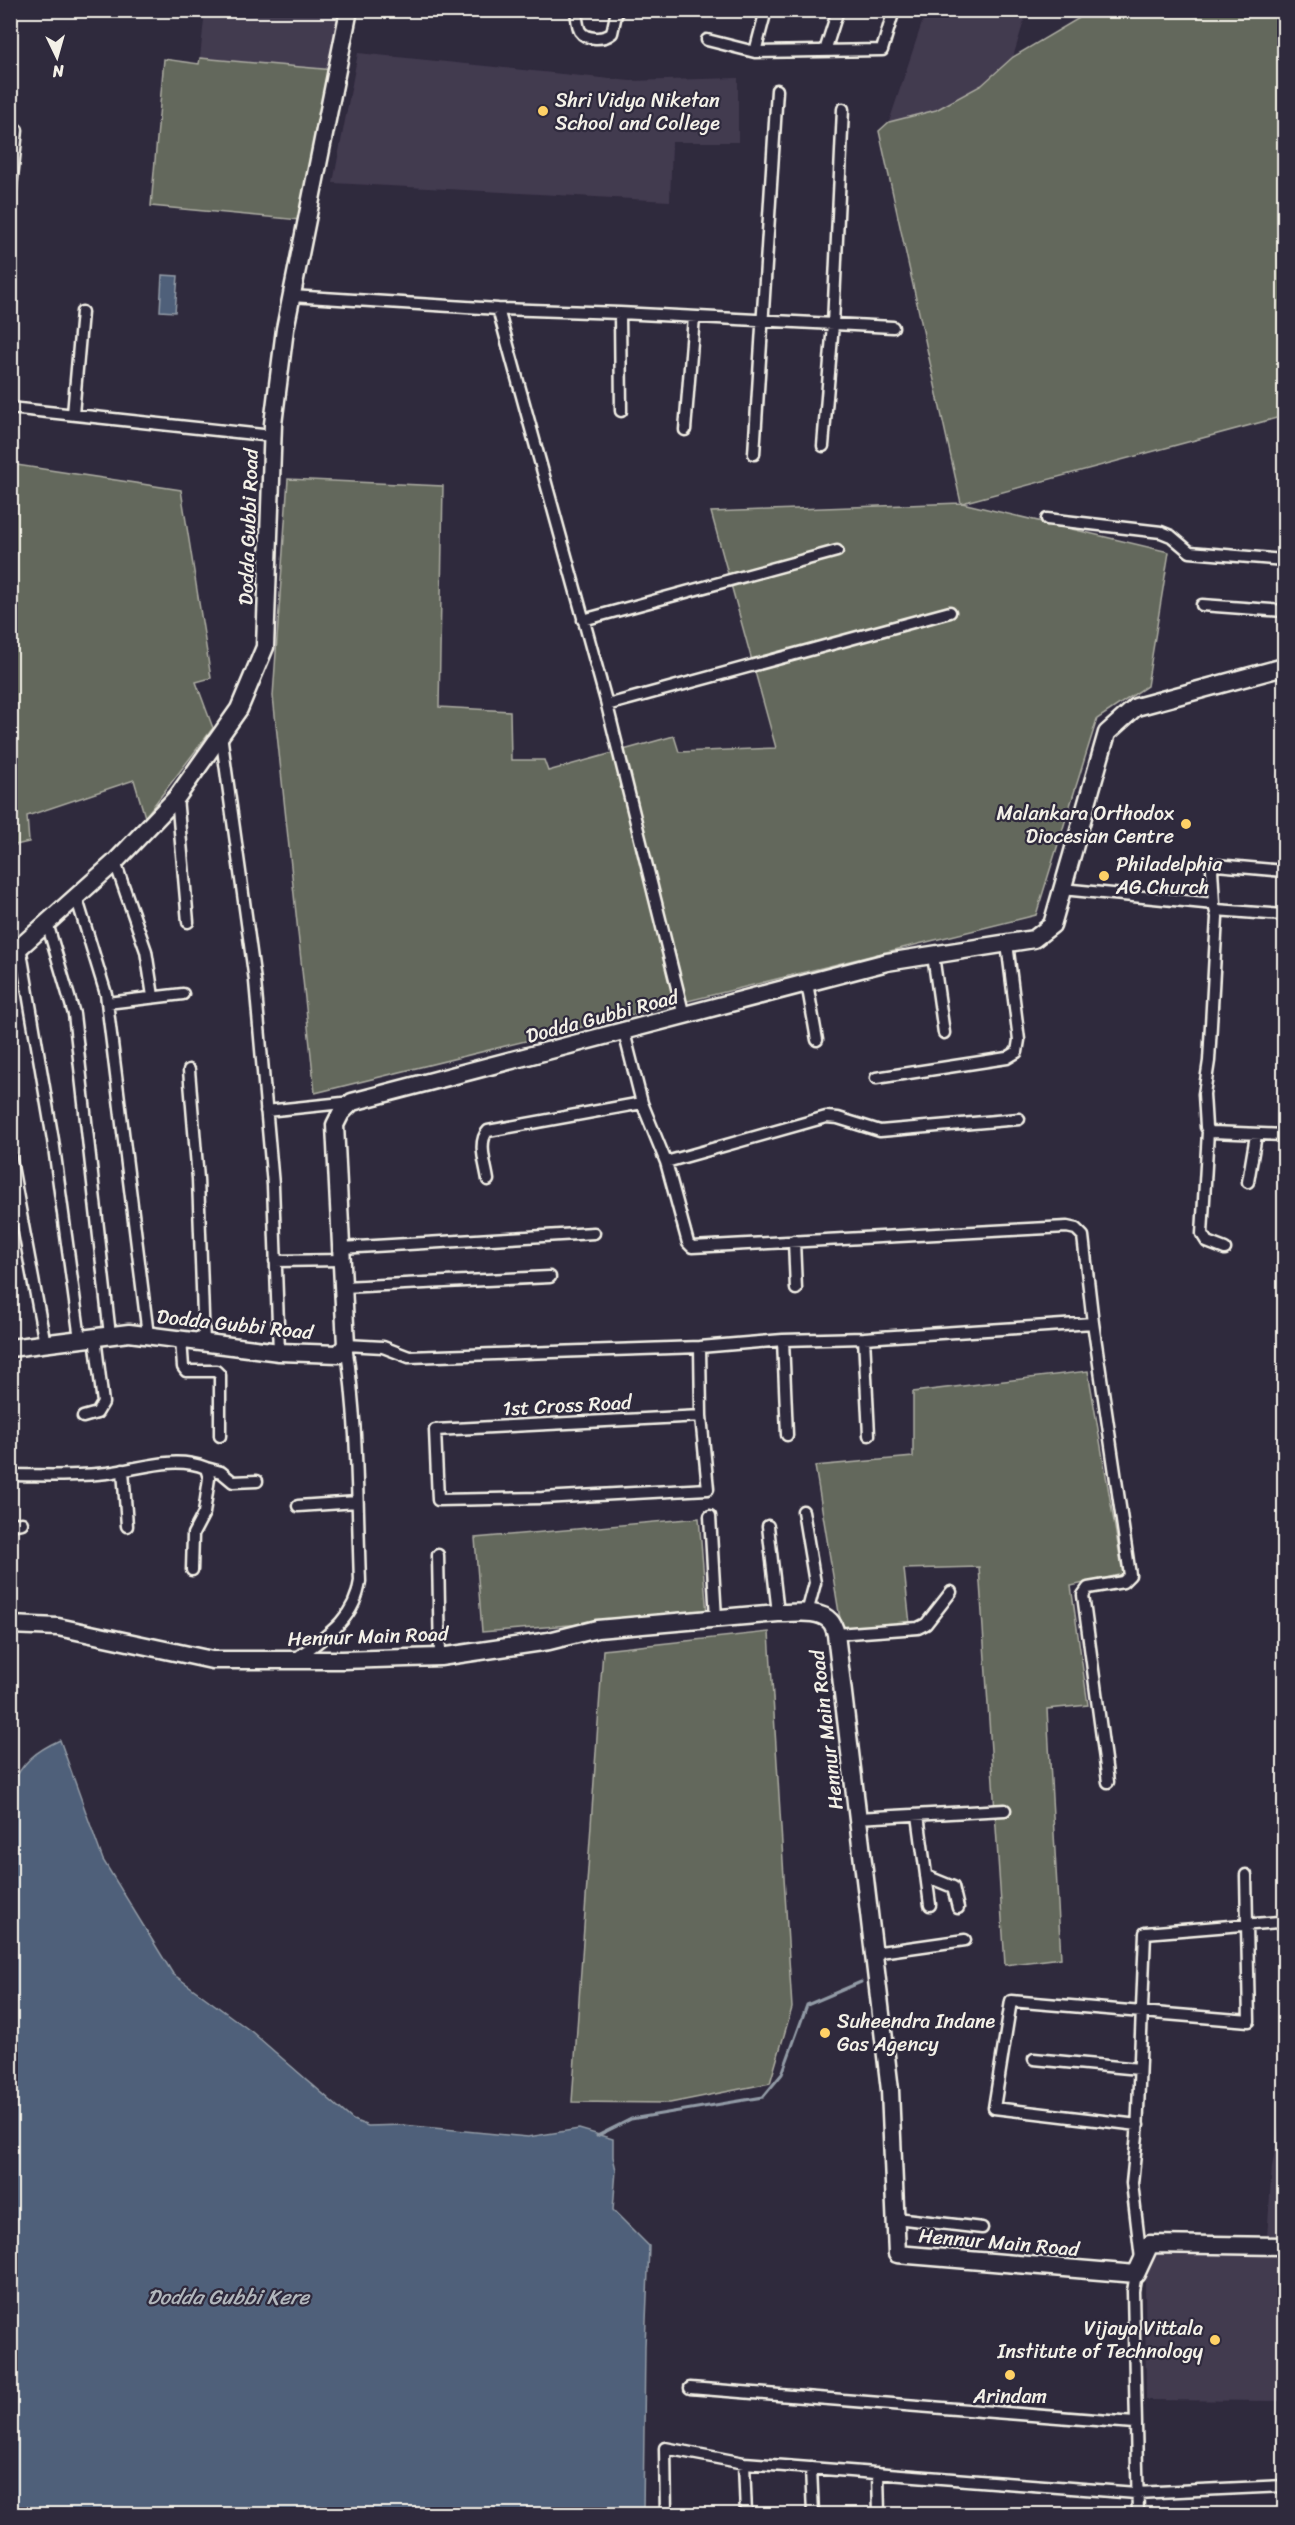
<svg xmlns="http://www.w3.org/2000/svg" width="1295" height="2525" viewBox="0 0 1295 2525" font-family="Sriracha,sans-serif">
<rect width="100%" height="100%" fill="#2f2a3d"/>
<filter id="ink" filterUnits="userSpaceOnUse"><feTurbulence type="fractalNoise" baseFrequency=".0167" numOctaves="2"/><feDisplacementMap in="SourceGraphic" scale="12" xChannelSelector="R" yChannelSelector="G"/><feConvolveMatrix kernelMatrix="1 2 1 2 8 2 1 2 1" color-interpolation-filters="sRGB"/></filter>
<g filter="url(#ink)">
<path fill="#433a50" d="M205 11H344L334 70 200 58Z
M926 11H1027L1013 57 982 85 936 110 889 122Z
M358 53 630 81 738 78V142H672L670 201 333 183Z
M1284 2099V2239L1267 2238 1272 2167Z
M1157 2250 1284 2254V2401L1146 2400 1145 2280Z"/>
<path fill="#63685b" stroke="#acaca2" stroke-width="1.5" d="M1091 11H1284V416L962 503 1169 552 1147 686 1097 719 1036 915 315 1093 273 696 288 479 443 486 439 707 510 711 511 760H544L548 771 674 736 679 752 776 748 711 512 961 503 879 131 889 122 936 110 982 85 1013 57Z
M200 58 334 70 300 220 151 206 164 59 199 64Z
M10 464 181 490 211 678 196 682 213 728 145 817 134 780 27 816 29 842 11 846Z
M1088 1371 1123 1574 1071 1586 1088 1705 1047 1709 1061 1958 1005 1965 979 1567 904 1569 910 1624 842 1631 815 1466 913 1457V1392Z
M699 1518 707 1614 482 1632 475 1538Z
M769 1632 792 2008 770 2083 670 2103 572 2102 603 1650Z"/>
<path fill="#50617a" stroke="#929ba6" stroke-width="1.5" d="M162 275 178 276 175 312 160 311Z
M60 1740 103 1860 173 1974 252 2032 353 2120 368 2126 403 2125 528 2137 579 2129 613 2139V2157L616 2170 613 2210 649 2246 645 2346 643 2514H11V1787C22 1762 36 1751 60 1740Z"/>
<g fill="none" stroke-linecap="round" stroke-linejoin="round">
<path stroke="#929ba6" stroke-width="3" d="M597 2136 631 2119 763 2097 782 2074 807 2005 861 1982"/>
<g stroke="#f4f1e8" stroke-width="15">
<path id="street" d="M576 10C577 17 577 25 580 31 586 40 604 40 612 33L617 10
M707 40 755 52 882 50 894 10
M825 51 838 10
M755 52 766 10
M10 197 17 130
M291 296 498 309 620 313 893 327
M498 309 606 701 684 1016
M620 313 621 411
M10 408 272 436
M73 414 82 312
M685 430 694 317
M823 446 833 324 843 109
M754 454 777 90
M1047 519 1161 532 1171 536 1190 552 1284 560
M1284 540V547
M1202 605 1284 611
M583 620 837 551
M607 705 950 612
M221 734 255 981 273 1185 279 1352
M177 797 188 922
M115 862 146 951 153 996
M1062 889 1214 904 1217 917 1209 1061 1204 1094 1206 1127 1208 1131 1212 1132 1284 1135
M76 896 106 994 148 1335
M1214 904 1212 869 1216 865 1284 871
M1216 910 1284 915
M47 923 74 1014 110 1335
M20 946 53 1140 80 1339
M933 955 944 1033
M807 983 817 1040
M107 1003 183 994
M624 1032 642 1103 666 1162 688 1243 692 1247 1067 1227 1076 1229 1083 1236 1093 1323 1130 1575 1123 1582 1088 1588 1083 1595 1108 1782
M189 1070 198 1179 204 1342
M876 1078 1007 1058 1017 1052 1019 1040 1007 943
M266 1111 352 1102
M1208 1131 1202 1234 1207 1242 1225 1249
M10 1155 45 1344
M666 1162 826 1117 838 1118 880 1131 1019 1119
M488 1180C486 1165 477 1142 488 1131L642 1103
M1248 1182 1256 1135
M794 1241 796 1289
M341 1248 594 1233
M275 1261 342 1260
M343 1287 550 1277
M864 1338 869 1435
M181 1339 183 1367 186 1371H216L220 1375V1436
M783 1340 787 1435
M700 1347 701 1416 708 1489 542 1498 438 1500 435 1430 701 1416
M83 1417 97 1413 103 1403 95 1337
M206 1468 221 1472 233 1482 257 1481
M123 1470 127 1526
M10 1475C42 1475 76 1477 107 1473 141 1469 174 1455 206 1468L209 1478 204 1513 193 1534 192 1570
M298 1506 357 1502
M803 1511 815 1583 807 1613
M710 1516 716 1618
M10 1520 15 1524 22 1523
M768 1526 778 1613
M438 1555 440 1657
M836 1634 918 1628 926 1624 951 1592
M295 1659C325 1637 355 1620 360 1581 357 1503 358 1423 346 1345L383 1347 409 1357 700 1347 783 1340 864 1338 1093 1323
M918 1815 930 1905
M857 1818 1005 1810
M926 1876 953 1887 958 1908
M873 1953 965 1940
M1034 2059 1139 2069
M1138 2125 994 2108 1011 2001 1249 2021 1246 1875
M896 2218 982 2228
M1141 2259 1132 2183 1137 2135 1145 1933 1279 1922
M1136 2274 1133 2291 1138 2514
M690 2388 1134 2423
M744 2463 746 2514
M811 2468 813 2514
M878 2473 879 2514
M666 2514 665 2448 744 2463 1136 2493 1284 2486"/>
</g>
<g stroke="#f4f1e8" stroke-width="21">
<path id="secondary" d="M10 956 115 862 177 797 239 709 265 647 273 424 285 329 349 10
M10 1348 129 1333 279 1352 339 1354 346 1345 335 1125 341 1113 352 1102 887 962 1034 939 1052 925 1107 733 1136 707 1284 667
M10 1625 58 1627 212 1660H342L440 1657 549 1641 597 1629 778 1613C792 1614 818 1608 830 1621 833 1624 835 1630 836 1634L890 2090 897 2254 1136 2274 1150 2244 1284 2246"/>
</g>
<use href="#street" stroke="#2f2a3d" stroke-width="10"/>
<use href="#secondary" stroke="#2f2a3d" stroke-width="16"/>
</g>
</g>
<g fill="#ffd166" stroke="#2f2a3d" stroke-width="2">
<circle cx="543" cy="111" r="6"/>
<circle cx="1186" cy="824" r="6"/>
<circle cx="1104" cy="876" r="6"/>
<circle cx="825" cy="2033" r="6"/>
<circle cx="1215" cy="2340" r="6"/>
<circle cx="1010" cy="2375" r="6"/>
</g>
<g text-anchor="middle" stroke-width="4.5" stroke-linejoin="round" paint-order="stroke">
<g font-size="20" fill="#f4f1e8" stroke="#2f2a3d" text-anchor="start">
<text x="555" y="107">Shri Vidya Niketan<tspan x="555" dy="23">School and College</tspan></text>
<text x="1174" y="820" text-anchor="end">Malankara Orthodox<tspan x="1174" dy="23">Diocesian Centre</tspan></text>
<text x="1116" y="871">Philadelphia<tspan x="1116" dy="23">AG Church</tspan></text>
<text x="837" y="2028">Suheendra Indane<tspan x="837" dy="23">Gas Agency</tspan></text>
<text x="1203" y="2335" text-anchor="end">Vijaya Vittala<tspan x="1203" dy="23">Institute of Technology</tspan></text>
<text x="1010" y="2403" text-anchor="middle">Arindam</text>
</g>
<g font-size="20" fill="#f4f1e8" stroke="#2f2a3d">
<text transform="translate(248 527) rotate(-88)" y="7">Dodda Gubbi Road</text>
<text transform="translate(602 1016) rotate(-15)" y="7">Dodda Gubbi Road</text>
<text transform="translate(235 1324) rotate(6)" y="7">Dodda Gubbi Road</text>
<text transform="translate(567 1405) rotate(-3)" y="7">1st Cross Road</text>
<text transform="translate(368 1636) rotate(-2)" y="7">Hennur Main Road</text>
<text transform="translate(826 1730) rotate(-97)" y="7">Hennur Main Road</text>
<text transform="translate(999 2242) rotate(5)" y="7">Hennur Main Road</text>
</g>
<g font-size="21" font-style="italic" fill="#b2b7bc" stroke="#2f2a3d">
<text x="228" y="2304">Dodda Gubbi Kere</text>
</g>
</g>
<rect width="1295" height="2525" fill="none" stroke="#2f2a3d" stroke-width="36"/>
<rect x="18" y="18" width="1259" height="2489" fill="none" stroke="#f4f1e8" stroke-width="2" filter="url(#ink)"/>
<g transform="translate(57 57) rotate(175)" stroke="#2f2a3d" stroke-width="4.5" paint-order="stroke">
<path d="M0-4.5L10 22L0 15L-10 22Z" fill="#f4f1e8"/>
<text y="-9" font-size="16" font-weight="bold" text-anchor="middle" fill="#f4f1e8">N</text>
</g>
</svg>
